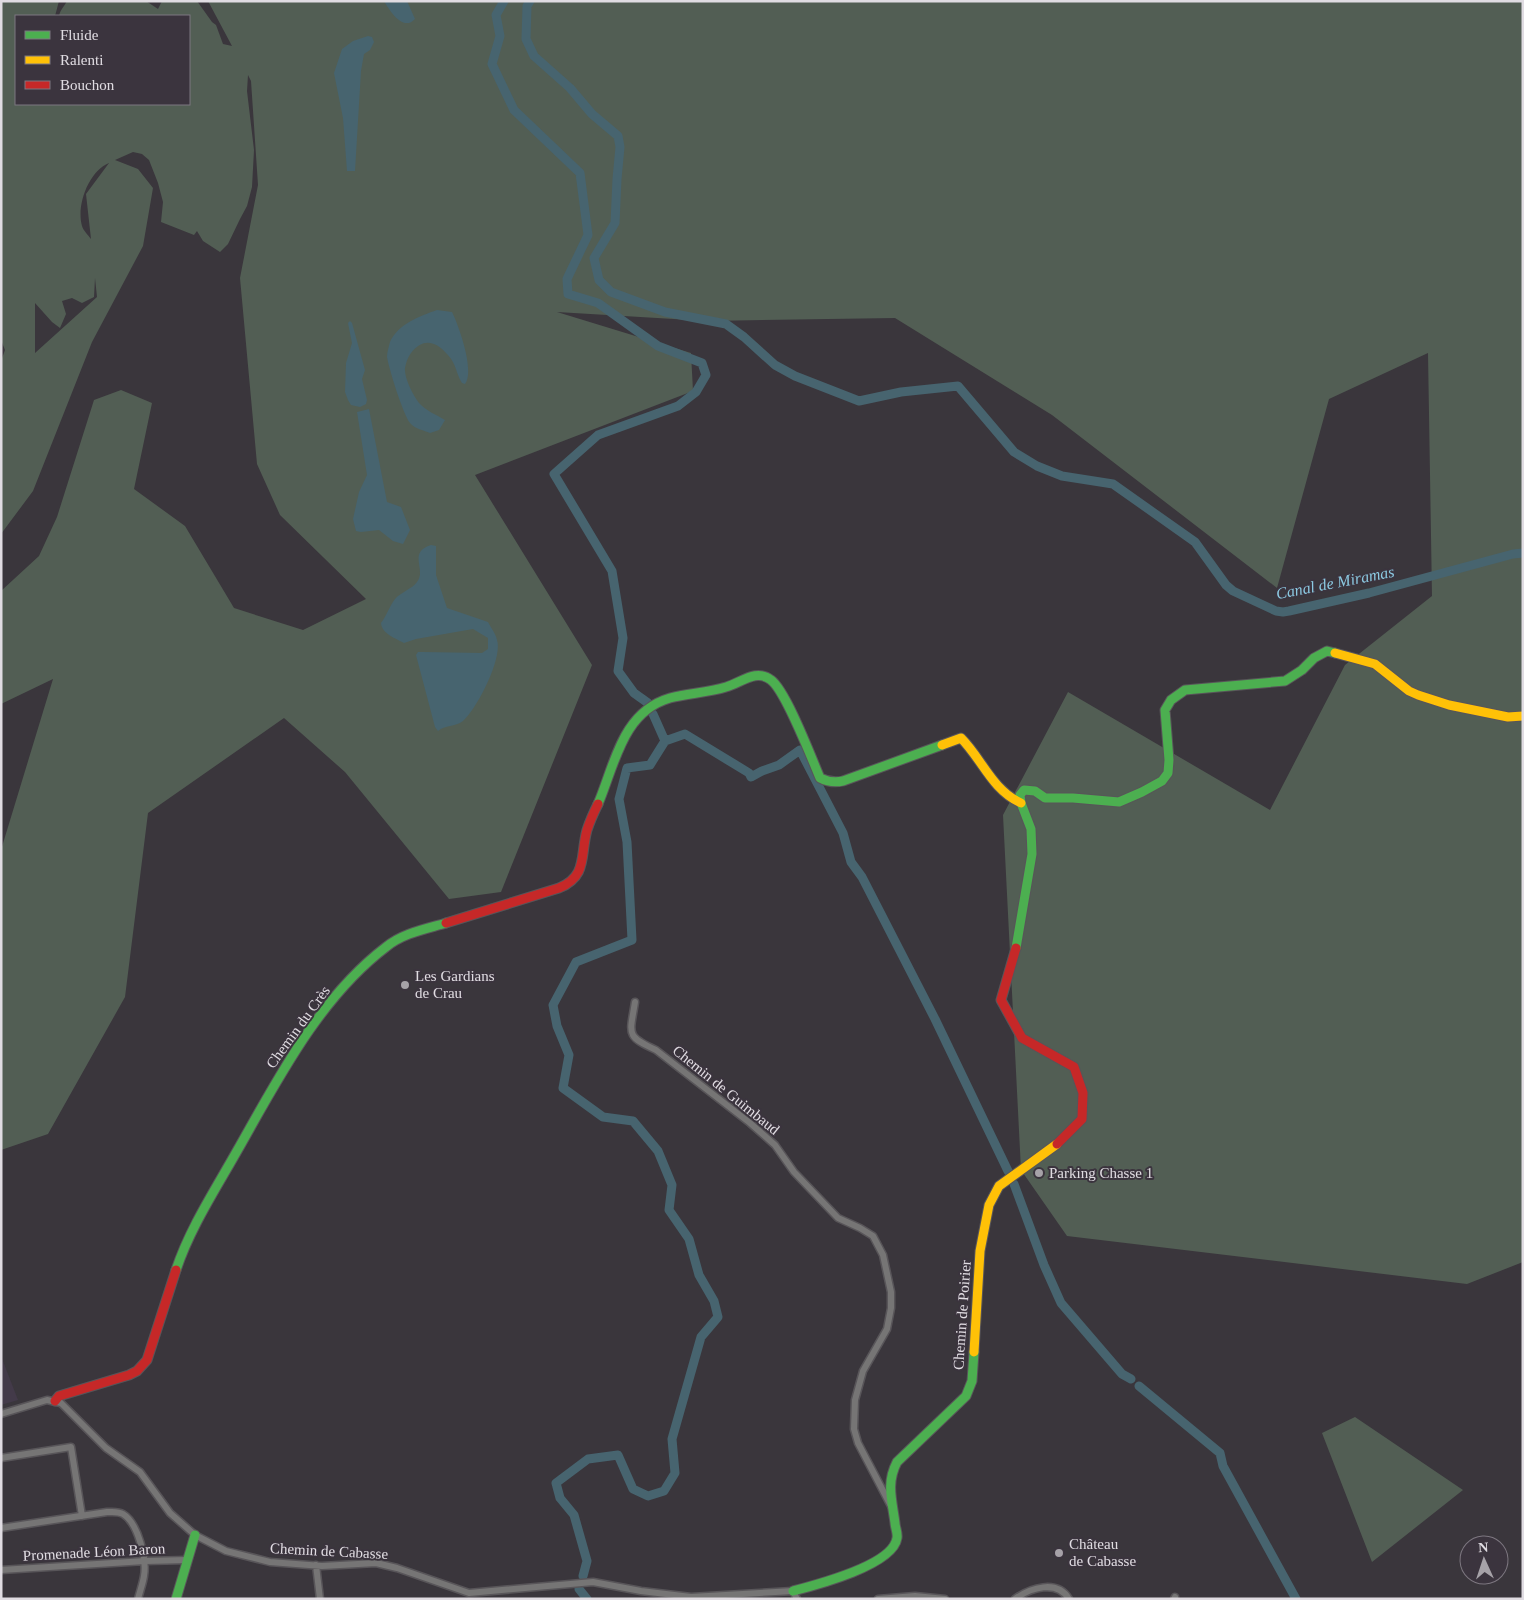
<svg xmlns="http://www.w3.org/2000/svg" width="1524" height="1600" viewBox="0 0 1524 1600" font-family="Georgia,serif">
<rect width="100%" height="100%" fill="#3a363c"/>
<path fill="#433a49" d="M1 1356 18 1400 1 1405Z"/>
<path fill="#525e54" fill-rule="evenodd" d="M1 1H59L55 16H16V104H189V16H59C60 10 64 7 67 1H146L158 9 162 1H197L212 22 216 25 223 44 232 46 208 1H1523V1262L1467 1284 1067 1236 1021 1170 1003 815 1068 692 1270 810 1345 665 1432 596 1428 353 1329 399 1277 588 1052 415 895 318 707 321 557 312 691 353 693 391 475 475 592 665 501 892 449 899 345 772 284 718 148 813 125 997 48 1134 1 1150V850L53 679 1 704V591L39 556 57 517 94 400 121 390 152 403 134 489 185 526 234 608 303 630 366 599 280 515 257 464 240 278 258 185 251 81 248 75 247 91 254 150 252 187 247 206 240 219 228 244 220 252 203 241 197 231 194 235 161 222 163 202 158 183 149 160 142 154 133 152 115 160 138 169 153 188 143 246 92 342 33 491 1 534V361L5 350 1 340ZM109 163 86 194 91 239C88 235 83 230 82 226 76 205 89 171 109 163ZM95 278 97 297 35 353V303L52 322 60 328 66 314 62 301 72 298 82 303 94 297Z
M1355 1417 1463 1490 1372 1562 1322 1433Z"/>
<path fill="#47646f" d="M384 1H407L415 19C403 32 390 11 384 1Z
M368 36 372 37 374 42 370 50 364 54 361 71 355 171H347L343 118 334 73 342 49 353 41Z
M437 310 452 312C459 326 475 371 465 384L462 383C455 371 457 364 446 353 434 340 422 339 411 353 408 357 406 362 405 368 404 378 413 395 419 403 426 411 437 415 445 420L439 430 430 433C423 430 415 429 410 423 403 414 389 369 387 357 387 352 389 346 390 342 398 324 420 316 437 310Z
M350 321 352 323 365 370 362 379 367 400 366 404 360 407 351 405 348 400 345 392 346 363 352 343 348 323Z
M369 409 387 502 401 507 410 530 403 544 393 541 379 530 361 532 356 531 353 519 359 492 367 475 357 412Z
M431 545 436 546V575L447 608 488 622C491 628 496 634 497 640 503 658 477 709 463 721 455 727 445 725 438 731L435 727 416 655 418 652H422L482 653 488 649V638L473 629 416 639 404 643C395 638 382 634 381 623 387 615 389 607 395 599 401 592 412 589 417 582 427 569 407 553 431 545Z"/>
<g fill="none" stroke-linecap="round" stroke-linejoin="round">
<path stroke="#47646f" stroke-width="9" d="M504 1 496 15 500 36 492 64 514 110 580 173 588 235 567 279 568 294 598 303 658 346 702 363 706 375 696 392 678 406 598 435 554 474 612 571 623 638 618 671 634 693 648 703
M530 1 527 6 526 39 534 56 570 88 592 114 618 136 620 147 617 179 615 223 594 258 599 280 611 292 665 312 726 324 744 337 775 365 795 376 859 401 901 392 958 386 1014 452 1037 466 1062 476 1113 484 1195 542 1226 585 1233 591 1276 611 1283 612 1289 611 1369 593 1513 554 1523 553
M665 741 685 734 749 773 751 777 762 771 779 765 800 750 843 833 851 862 862 877 935 1019 1008 1171
M1014 1184 1044 1265 1061 1303 1122 1374 1131 1379
M1139 1386 1220 1453 1223 1466 1296 1599
M583 1576 587 1561 574 1515 560 1498 556 1483 588 1459 618 1455 633 1489 648 1496 664 1491 675 1473 672 1439 701 1337 718 1317 714 1301 699 1275 689 1239 669 1210 672 1185 658 1151 633 1121 603 1117 563 1088 569 1055 557 1026 553 1005 576 962 632 940 627 842 619 799 627 768 650 765 665 741 653 714
M579 1589 587 1599"/>
<g stroke="#585559" stroke-width="9">
<path id="street" d="M635 1002C630 1034 625 1036 656 1050L750 1123 775 1145 794 1172 838 1218 860 1228 873 1236 883 1255 891 1292V1308L887 1329 863 1371 855 1400 854 1429 858 1443 891 1506
M1 1414 47 1400 61 1403 106 1448 140 1472 170 1513 195 1535 226 1551 270 1562 322 1566 376 1563 397 1568 469 1593 593 1582 641 1591 691 1597 793 1591 797 1599
M1 1458 71 1447 82 1516
M1 1528 107 1512C112 1512 118 1511 123 1514 138 1523 147 1559 144 1576 143 1583 140 1591 138 1599
M316 1565 320 1599
M1 1570 145 1561 187 1560
M878 1599 915 1596 945 1599
M1015 1599C1030 1588 1057 1579 1069 1599
M1174 1599 1175 1597"/>
</g>
<g stroke="#585559" stroke-width="11">
<path id="fast" d="M598 804C615 764 622 712 670 698 688 693 707 693 726 687 741 683 756 668 771 680 786 691 811 757 820 778 828 782 834 783 843 781L942 745
M1016 948 1032 854 1031 829 1021 803 1020 795 1024 790 1035 791 1045 798H1073L1119 802 1142 792 1162 781 1168 773 1169 760 1165 710 1171 700 1185 690 1285 681 1302 670 1314 658 1327 651 1335 653
M176 1270C190 1228 215 1190 237 1151 278 1079 319 998 386 947 403 933 426 929 446 923
M793 1591C816 1585 893 1565 897 1538 898 1533 895 1527 895 1523 892 1500 886 1483 897 1462L966 1396 972 1381 974 1352
M176 1599 195 1535"/>
</g>
<g stroke="#585559" stroke-width="11">
<path id="slow" d="M1335 653 1375 664 1409 691 1418 695 1449 705 1508 717 1523 716
M942 745 961 738C982 759 992 790 1021 803
M974 1352 980 1251 989 1205 999 1186 1057 1144"/>
</g>
<g stroke="#585559" stroke-width="11">
<path id="jam" d="M446 923 559 888C588 876 580 855 587 830 590 821 594 812 598 804
M1016 948 1001 1000 1022 1038 1074 1067 1083 1093 1082 1119 1057 1144
M55 1401 59 1396 129 1375 137 1371 147 1360 176 1270"/>
</g>
<use href="#street" stroke="#767575" stroke-width="6"/>
<use href="#fast" stroke="#4caf50" stroke-width="9"/>
<use href="#slow" stroke="#ffc107" stroke-width="9"/>
<use href="#jam" stroke="#c62828" stroke-width="9"/>
</g>
<g fill="#a6a2a8" stroke="#3b343e" stroke-width="2">
<circle cx="405" cy="985" r="5"/>
<circle cx="1039" cy="1173" r="5"/>
<circle cx="1059" cy="1553" r="5"/>
</g>
<g text-anchor="middle" stroke-width="4" stroke-linejoin="round" paint-order="stroke">
<g font-size="15" fill="#e0dce2" stroke="#3b343e" text-anchor="start">
<text x="415" y="981">Les Gardians<tspan x="415" dy="17">de Crau</tspan></text>
<text x="1049" y="1178">Parking Chasse 1</text>
<text x="1069" y="1549">Château<tspan x="1069" dy="17">de Cabasse</tspan></text>
</g>
<g font-size="15" fill="#e0dce2" stroke="#3b343e">
<text transform="translate(298 1027) rotate(-54)" y="5">Chemin du Crès</text>
<text transform="translate(726 1090) rotate(39)" y="5">Chemin de Guimbaud</text>
<text transform="translate(962 1315) rotate(-86)" y="5">Chemin de Poirier</text>
<text transform="translate(329 1551) rotate(3)" y="5">Chemin de Cabasse</text>
<text transform="translate(94 1552) rotate(-3)" y="5">Promenade Léon Baron</text>
</g>
<g font-size="16" font-style="italic" fill="#8ccae2" stroke="#3b343e">
<text transform="translate(1335 582) rotate(-11)" y="6">Canal de Miramas</text>
</g>
</g>
<rect width="1524" height="1600" fill="none" stroke="#e0dce2" stroke-width="5"/>
<rect x="15" y="15" width="175" height="90" fill="#3b343e" stroke="#7d7780"/>
<rect x="25" y="31" width="25" height="8" fill="#4caf50" stroke="#7d7780"/>
<text x="60" y="40" font-size="15" fill="#e0dce2">Fluide</text>
<rect x="25" y="56" width="25" height="8" fill="#ffc107" stroke="#7d7780"/>
<text x="60" y="65" font-size="15" fill="#e0dce2">Ralenti</text>
<rect x="25" y="81" width="25" height="8" fill="#c62828" stroke="#7d7780"/>
<text x="60" y="90" font-size="15" fill="#e0dce2">Bouchon</text>
<g transform="translate(1484 1560) rotate(357)"><circle r="24" fill="#3b343e" stroke="#7d7780"/>
<path d="M0-4L9 19L0 12L-9 19Z" fill="#a6a2a8"/>
<text y="-8" font-size="14" font-weight="bold" text-anchor="middle" fill="#e0dce2">N</text>
</g>
</svg>
